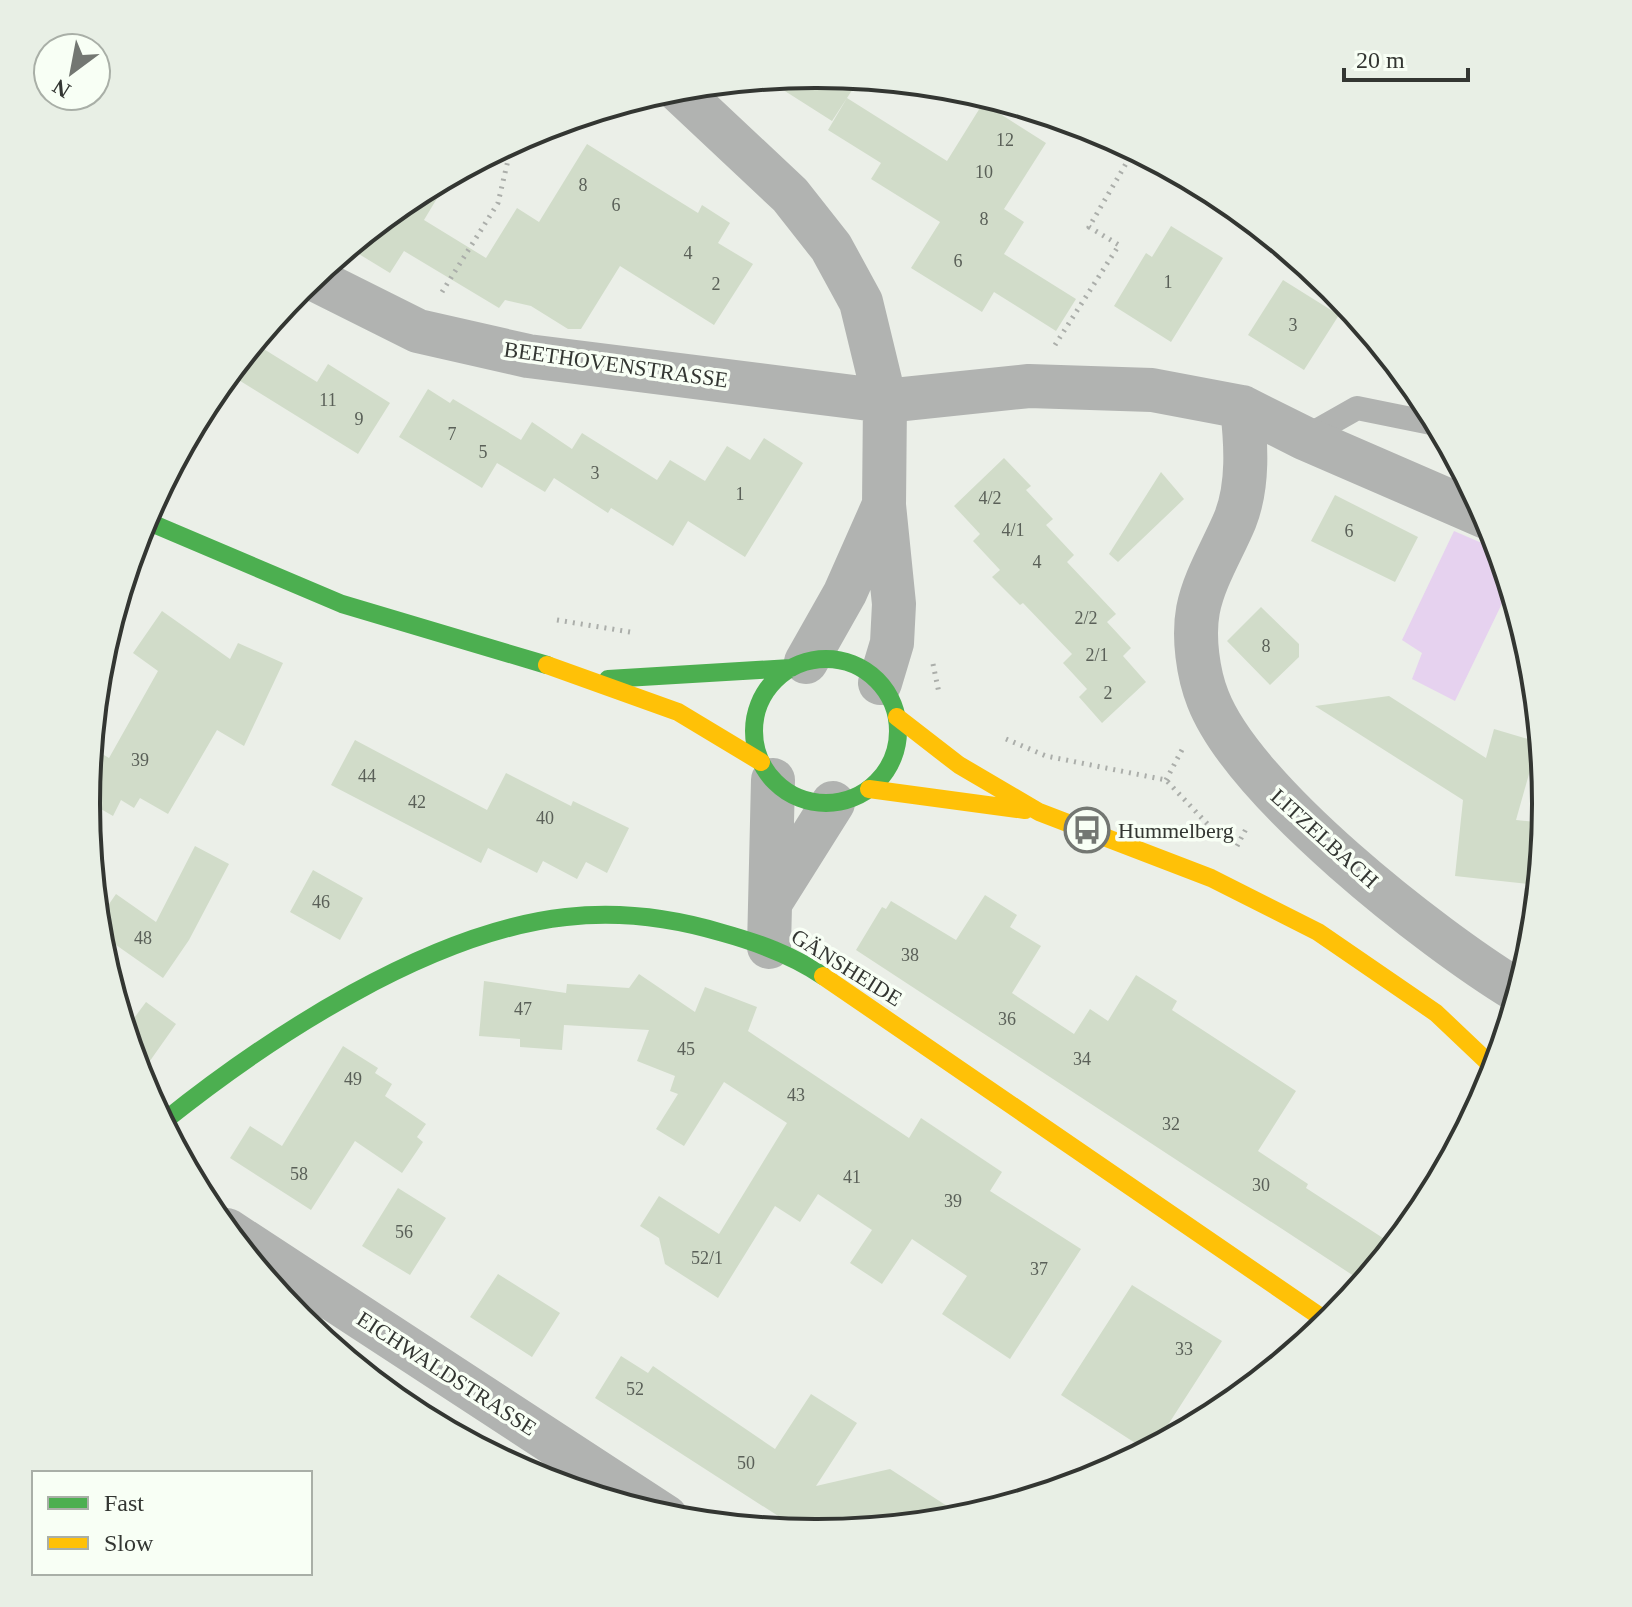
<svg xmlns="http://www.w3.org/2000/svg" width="1632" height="1607" viewBox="0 0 1632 1607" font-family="Georgia,serif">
<rect width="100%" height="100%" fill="#ebefe8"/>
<path fill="#e6d2ef" d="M1454 531 1498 550 1509 589 1455 701 1412 679 1422 653 1402 640Z"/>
<path fill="#d1dcc9" d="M816 74 860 78 832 121 766 79Z
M847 98 947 161 983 103 1046 143 1004 209 1024 222 1004 254 1076 299 1056 331 994 292 982 312 911 268 940 222 871 179 881 163 828 130Z
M587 144 698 213 702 205 730 223 718 243 753 264 714 325 620 266 581 329H568L531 306 505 300 499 308 404 251 390 273 349 248 411 197 451 175 424 220 486 258 517 208 539 222Z
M1171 226 1223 258 1171 342 1114 306 1146 253 1152 257Z
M1283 280 1339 315 1304 370 1248 335Z
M254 343 317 382 328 364 390 403 358 454 229 374Z
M428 389 450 403 453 399 521 440 532 422 572 449 582 433 657 480 670 460 705 481 727 446 750 460 764 438 803 463 745 557 688 521 673 546 611 508 608 513 554 478 545 492 497 463 482 488 399 437Z
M1004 458 1031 486 1026 490 1053 519 1046 525 1074 555 1067 562 1116 614 1107 622 1131 648 1123 656 1146 682 1102 723 1079 697 1087 689 1063 663 1072 654 1023 603 1020 605 992 577 1000 570 973 541 980 534 954 506Z
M1161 472 1184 499 1118 562 1109 554Z
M1335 495 1418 537 1395 582 1311 541Z
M1261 607 1299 644V657L1270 685 1227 641Z
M162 611 230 659 238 643 283 663 244 746 217 730 168 814 140 798 134 808 121 800 113 816 87 801 92 748 109 758 158 671 133 653Z
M1389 696 1486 758 1494 729 1538 742 1516 820 1544 823 1537 885 1455 876 1463 800 1315 706Z
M355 740 487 810 506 773 571 806 573 801 629 828 607 873 586 862 577 879 543 861 537 873 488 848 481 863 331 785Z
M195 846 229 864 189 940 163 978 99 933 98 920 116 894 156 922Z
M313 870 363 898 340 940 290 912Z
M985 895 1017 915 1010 927 1041 946 1012 993 1074 1034 1090 1009 1108 1021 1136 975 1177 1001 1172 1010 1296 1091 1258 1151 1308 1184 1306 1188 1386 1240 1360 1280 856 950 882 907 886 909 891 901 956 940Z
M639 974 695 1012 705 987 757 1007 748 1031 909 1138 921 1118 1002 1172 990 1191 1081 1249 1010 1359 942 1314 967 1276 912 1239 882 1284 850 1263 872 1230 818 1194 800 1222 775 1206 718 1298 665 1264 659 1238 640 1226 659 1196 719 1234 787 1123 724 1082 684 1146 656 1129 678 1094 670 1091 675 1076 637 1061 649 1030 564 1025 562 1050 520 1047V1039L479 1036 484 981 566 993 567 984 629 988Z
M146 1002 176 1024 140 1075 126 1029Z
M343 1046 378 1068 375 1073 392 1084 385 1096 426 1124 417 1137 423 1142 402 1173 355 1141 311 1210 230 1158 250 1126 282 1146Z
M398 1188 446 1218 410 1275 362 1246Z
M498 1274 560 1313 532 1357 470 1317Z
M1132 1285 1222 1341 1155 1445 1146 1450 1061 1395Z
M621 1356 648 1373 653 1366 775 1449 811 1394 857 1423 816 1486 890 1469 964 1517 803 1532 595 1398Z"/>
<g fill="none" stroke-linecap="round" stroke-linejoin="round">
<path stroke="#abaeaa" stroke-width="5" stroke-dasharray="2 6" stroke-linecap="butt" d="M442 292 498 203 512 143
M1055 345 1119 245 1089 227 1134 150
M557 620 630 632
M933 664 939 693
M1006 739 1046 756 1166 780 1215 832
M1166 780 1184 746
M1237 846 1247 827"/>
<path stroke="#b1b3b1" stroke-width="24" d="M1304 438 1357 408 1436 424"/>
<path stroke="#b1b3b1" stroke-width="44" d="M676 88 790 195 831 247 861 302 885 401 884 505 894 604 892 643 880 683
M312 278 418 331 528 356 885 401 1029 386 1152 390 1242 407 1304 438 1486 517
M1242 407C1246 443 1249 485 1235 520 1223 549 1204 579 1198 610 1193 637 1198 674 1208 699 1244 792 1432 939 1518 991
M806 662 845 593 883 507
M772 900 833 803
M769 947 773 780
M227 1230 666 1517"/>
<path stroke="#4caf50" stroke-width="18" d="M144 520 342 604 547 665
M754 731a72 72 0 1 1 144 0a72 72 0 1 1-144 0Z
M608 679 791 668
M163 1122C269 1037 429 932 566 917 618 911 673 918 723 933 759 943 792 955 823 976"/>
<path stroke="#ffc107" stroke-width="18" d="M547 665 678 712 761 762
M897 717 959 765 1039 812 1211 878 1318 932 1436 1013 1494 1068
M869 789 1025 810
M823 976 1328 1322"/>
</g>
<defs>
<g id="bus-ring" transform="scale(2.3)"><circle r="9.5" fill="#f8fff5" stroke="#737772" stroke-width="1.5"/><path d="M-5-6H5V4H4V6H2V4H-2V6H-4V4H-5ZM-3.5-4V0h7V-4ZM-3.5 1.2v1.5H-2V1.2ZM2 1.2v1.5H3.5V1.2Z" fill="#737772"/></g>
</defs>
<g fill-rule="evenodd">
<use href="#bus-ring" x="1087" y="830"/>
</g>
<g text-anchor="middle" stroke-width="7" stroke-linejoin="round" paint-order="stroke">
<g font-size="18" fill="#5a6058">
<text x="1005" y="146">12</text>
<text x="984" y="178">10</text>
<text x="583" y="191">8</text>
<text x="616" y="211">6</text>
<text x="984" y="225">8</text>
<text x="688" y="259">4</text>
<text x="958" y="267">6</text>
<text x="1168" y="288">1</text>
<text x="716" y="290">2</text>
<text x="1293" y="331">3</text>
<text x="328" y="406">11</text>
<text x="359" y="425">9</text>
<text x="452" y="440">7</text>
<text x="483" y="458">5</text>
<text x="595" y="479">3</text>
<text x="740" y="500">1</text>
<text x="990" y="504">4/2</text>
<text x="1013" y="536">4/1</text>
<text x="1349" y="537">6</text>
<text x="1037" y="568">4</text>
<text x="1086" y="624">2/2</text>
<text x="1266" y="652">8</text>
<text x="1097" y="661">2/1</text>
<text x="1108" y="699">2</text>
<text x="140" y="766">39</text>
<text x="367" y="782">44</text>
<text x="417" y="808">42</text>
<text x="545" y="824">40</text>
<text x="321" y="908">46</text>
<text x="143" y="944">48</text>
<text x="910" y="961">38</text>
<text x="523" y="1015">47</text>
<text x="1007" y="1025">36</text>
<text x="686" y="1055">45</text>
<text x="1082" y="1065">34</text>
<text x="353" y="1085">49</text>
<text x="796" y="1101">43</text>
<text x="1171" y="1130">32</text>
<text x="299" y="1180">58</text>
<text x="852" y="1183">41</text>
<text x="1261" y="1191">30</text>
<text x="953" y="1207">39</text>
<text x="404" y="1238">56</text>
<text x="707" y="1264">52/1</text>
<text x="1039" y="1275">37</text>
<text x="1184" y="1355">33</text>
<text x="635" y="1395">52</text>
<text x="746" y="1469">50</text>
</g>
<g font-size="22" fill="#333632" stroke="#f8fff5">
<text transform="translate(616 364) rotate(8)" y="8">BEETHOVENSTRASSE</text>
<text transform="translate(1325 838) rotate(42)" y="8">LITZELBACH</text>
<text transform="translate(847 967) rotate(32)" y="8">GÄNSHEIDE</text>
<text transform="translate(447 1373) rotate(33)" y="8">EICHWALDSTRASSE</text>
</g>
<g font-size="22" fill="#333632" stroke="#f8fff5" text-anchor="start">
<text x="1118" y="838">Hummelberg</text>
</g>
</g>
<path d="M0 0H1632V1607H0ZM815 88H817A715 715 0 0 1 1532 803V804A715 715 0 0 1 817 1519H815A715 715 0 0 1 100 804V803A715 715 0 0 1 815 88Z" fill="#e8efe5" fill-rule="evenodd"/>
<path fill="none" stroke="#333632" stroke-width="4" d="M815 88H817A715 715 0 0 1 1532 803V804A715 715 0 0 1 817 1519H815A715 715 0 0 1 100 804V803A715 715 0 0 1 815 88Z"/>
<rect x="32" y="1471" width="280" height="104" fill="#f8fff5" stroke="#a9afa7" stroke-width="2"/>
<rect x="48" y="1497" width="40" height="12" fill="#4caf50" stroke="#a9afa7" stroke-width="2"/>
<text x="104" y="1511" font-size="24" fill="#333632">Fast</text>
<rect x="48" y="1537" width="40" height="12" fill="#ffc107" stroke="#a9afa7" stroke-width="2"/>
<text x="104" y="1551" font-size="24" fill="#333632">Slow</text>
<g transform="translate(72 72) rotate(212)"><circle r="38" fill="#f8fff5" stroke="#a9afa7" stroke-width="2"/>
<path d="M0-6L14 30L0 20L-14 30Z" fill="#737772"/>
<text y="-12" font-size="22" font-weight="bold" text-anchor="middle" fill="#333632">N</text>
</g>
<path d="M1344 68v12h124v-12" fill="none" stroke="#333632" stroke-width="4"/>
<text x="1356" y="68" font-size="24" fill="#333632" stroke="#f8fff5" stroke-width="6" paint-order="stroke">20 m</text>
</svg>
